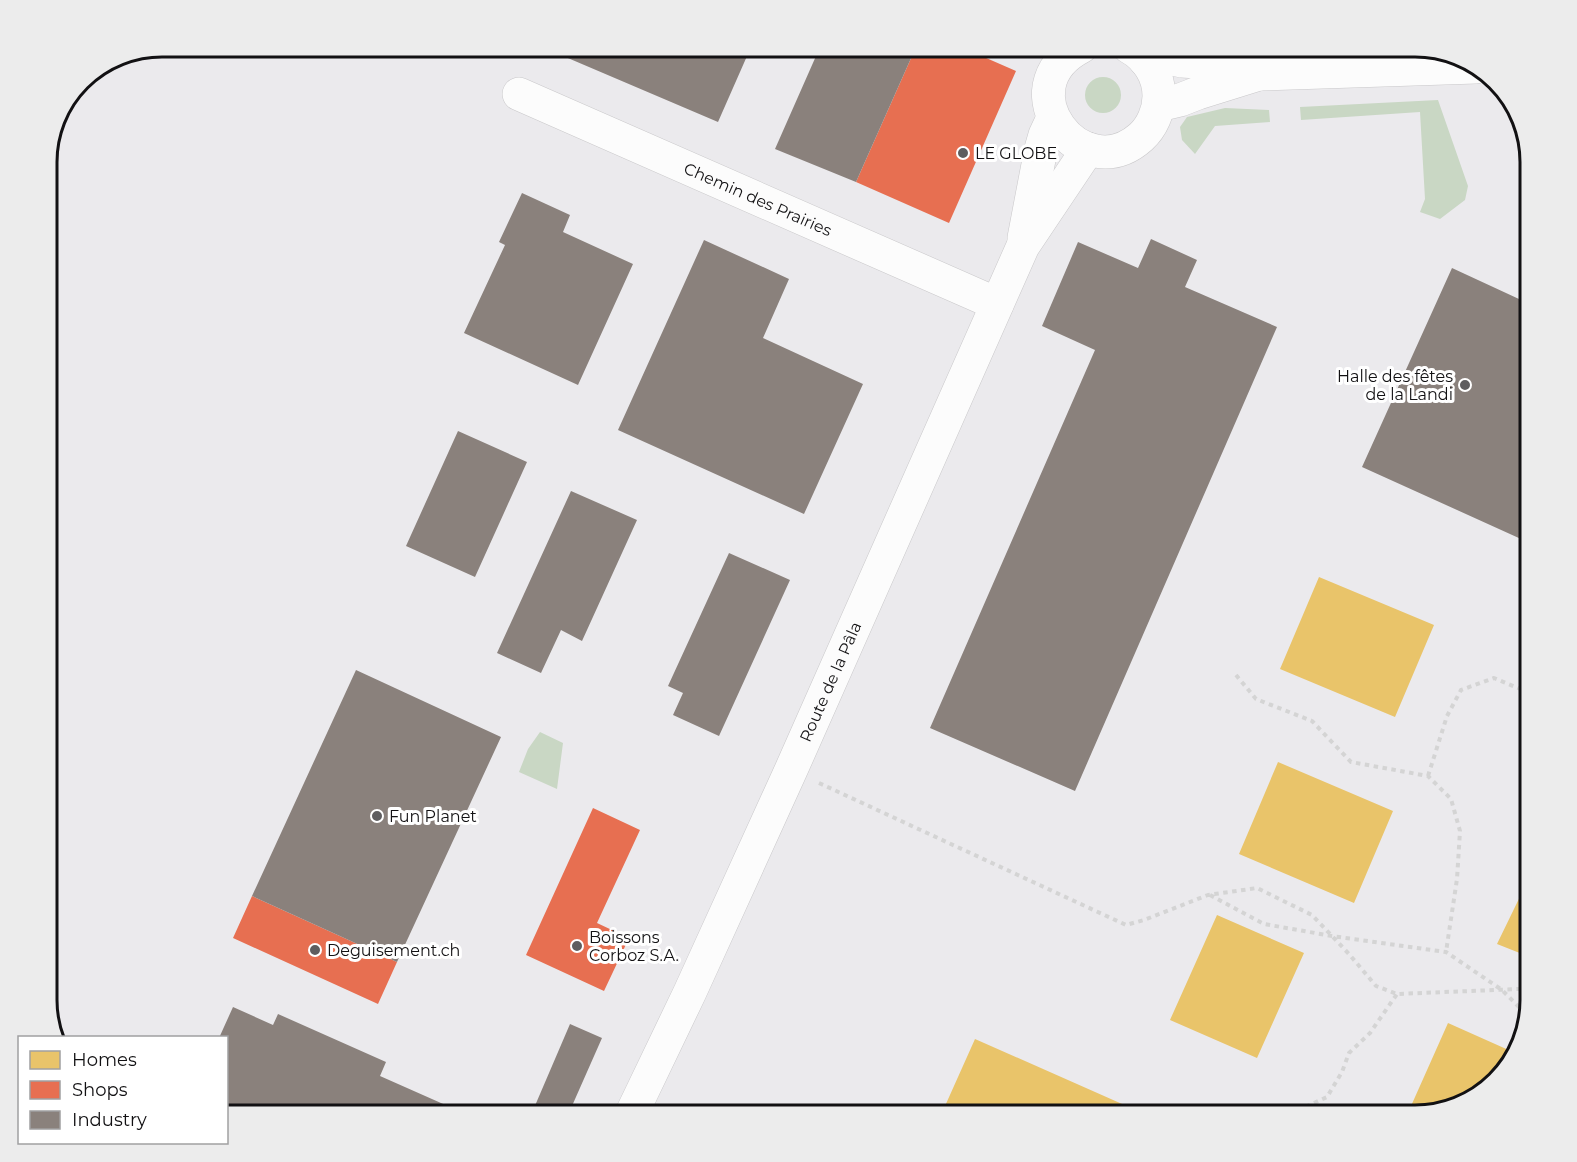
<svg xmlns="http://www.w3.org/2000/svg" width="1577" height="1162" viewBox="0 0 1577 1162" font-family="Montserrat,sans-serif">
<rect width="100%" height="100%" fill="#ebeaed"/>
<path fill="#c9d7c4" d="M1085 95a18 18 0 1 1 36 0a18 18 0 1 1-36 0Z
M1438 100 1468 186 1465 200 1440 219 1420 212 1425 199 1420 112 1301 120 1300 107Z
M1225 108 1269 110 1270 122 1215 126 1195 154 1182 140 1180 127 1187 117Z
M540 732 563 743 557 789 519 772 528 749Z"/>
<path fill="#e9c46a" d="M1319 577 1434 625 1395 717 1280 669Z
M1278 762 1393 811 1354 903 1239 854Z
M1530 876V957L1497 944Z
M1217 915 1304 953 1257 1058 1170 1020Z
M1448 1023 1513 1052 1507 1070 1467 1103 1415 1116 1407 1115Z
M975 1039 1147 1115H941Z"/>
<path fill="#e76f51" d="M916 47H961L1016 71 949 223 856 182Z
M593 808 640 830 597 923 629 938 604 991 526 955Z
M252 896 397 962 378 1004 233 938Z"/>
<path fill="#8a817c" d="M542 47H751L718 122Z
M820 47H916L856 182 775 149Z
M522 193 570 215 563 232 633 264 578 385 464 333 505 245 499 242Z
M1151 239 1197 260 1185 287 1277 327 1075 791 930 728 1095 350 1042 326 1078 242 1138 268Z
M704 240 789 279 763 338 863 384 804 514 618 430Z
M1452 268 1530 304V543L1362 467Z
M458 431 527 462 475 577 406 546Z
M571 491 637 520 582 641 561 630 541 673 497 653Z
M729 553 790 580 719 736 673 715 683 693 668 686Z
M356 670 501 737 397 962 252 896Z
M233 1007 273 1025 278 1014 386 1062 380 1076 450 1107 446 1115H226V1038H219Z
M570 1024 602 1038 568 1115H531Z"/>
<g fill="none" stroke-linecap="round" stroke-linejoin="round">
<g stroke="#c9c8ca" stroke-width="34">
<g id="minor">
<path id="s1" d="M519 94 997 304"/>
</g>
</g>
<g stroke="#c9c8ca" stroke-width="34">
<g id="major">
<path d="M1081 47C1003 88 1082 190 1141 137 1152 127 1159 111 1159 96 1159 75 1147 57 1129 47"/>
<path d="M1145 60 1168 58 1182 61 1213 63 1261 74 1476 67"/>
<path d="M1159 105 1180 100 1198 93 1259 74"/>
<path d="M1024 238 1041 149 1045 135 1053 118"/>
<path id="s2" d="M631 1115 690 992 791 770 1023 246 1088 149"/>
</g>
</g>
<path stroke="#d4d4d4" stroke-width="4" stroke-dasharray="4.5 4.5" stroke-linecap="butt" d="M1236 675 1256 699 1312 721 1351 762 1428 776 1451 799 1460 831 1457 879 1446 952
M1428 776 1447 716 1461 690 1494 678 1530 693
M819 783 1126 925 1144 920 1208 895 1257 888 1312 915 1349 954 1376 986 1397 994 1519 989 1530 993
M1210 895 1264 924 1332 936 1446 952 1502 990 1526 1014
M1262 1115 1265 1113 1303 1108 1327 1097 1342 1072 1349 1053 1370 1033 1397 994"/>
<use href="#minor" stroke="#fcfcfc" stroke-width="33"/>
<use href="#major" stroke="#fcfcfc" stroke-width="33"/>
</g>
<g fill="#5e5d5f" stroke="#fff" stroke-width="2">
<circle cx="963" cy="153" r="6"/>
<circle cx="1465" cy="385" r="6"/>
<circle cx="377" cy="816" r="6"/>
<circle cx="577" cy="946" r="6"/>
<circle cx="315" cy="950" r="6"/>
</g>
<g text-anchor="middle" stroke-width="6" stroke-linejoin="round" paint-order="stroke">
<g font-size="16" fill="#121113" stroke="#fff" text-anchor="start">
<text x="975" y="159">LE GLOBE</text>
<text x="1453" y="382" text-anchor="end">Halle des fêtes<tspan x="1453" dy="18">de la Landi</tspan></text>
<text x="389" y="822">Fun Planet</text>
<text x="589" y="943">Boissons<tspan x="589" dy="18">Corboz S.A.</tspan></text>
<text x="327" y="956">Deguisement.ch</text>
</g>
<g font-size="16" fill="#121113" stroke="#fff">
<text dy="6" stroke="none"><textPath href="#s1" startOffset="261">Chemin des Prairies</textPath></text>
<text dy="6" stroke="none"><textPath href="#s2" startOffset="477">Route de la Pâla</textPath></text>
</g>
</g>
<path d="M0 0H1577V1162H0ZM162 57H1415A105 105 0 0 1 1520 162V1000A105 105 0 0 1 1415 1105H162A105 105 0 0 1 57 1000V162A105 105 0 0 1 162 57Z" fill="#ececec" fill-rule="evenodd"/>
<path fill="none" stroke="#121113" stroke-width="3" d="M162 57H1415A105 105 0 0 1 1520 162V1000A105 105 0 0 1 1415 1105H162A105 105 0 0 1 57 1000V162A105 105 0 0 1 162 57Z"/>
<rect x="18" y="1036" width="210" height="108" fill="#ffffff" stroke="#a0a0a1" stroke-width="1.5"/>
<rect x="30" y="1051" width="30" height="18" fill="#e9c46a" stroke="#a0a0a1" stroke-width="1.5"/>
<text x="72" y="1066" font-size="18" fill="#121113">Homes</text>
<rect x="30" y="1081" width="30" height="18" fill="#e76f51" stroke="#a0a0a1" stroke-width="1.5"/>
<text x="72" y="1096" font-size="18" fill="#121113">Shops</text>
<rect x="30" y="1111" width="30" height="18" fill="#8a817c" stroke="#a0a0a1" stroke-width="1.5"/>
<text x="72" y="1126" font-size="18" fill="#121113">Industry</text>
</svg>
